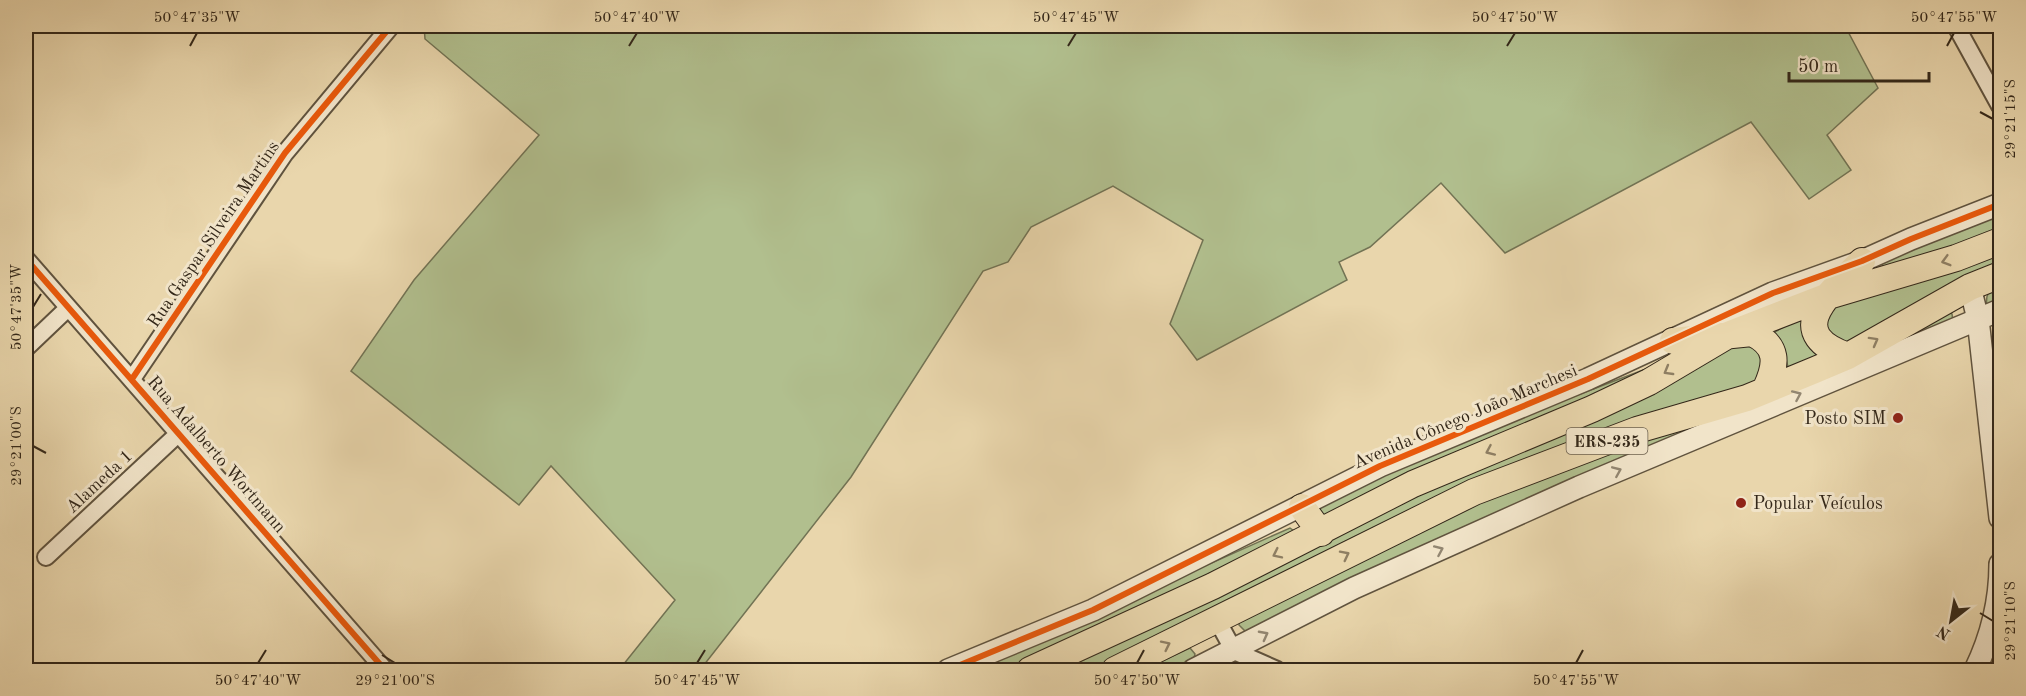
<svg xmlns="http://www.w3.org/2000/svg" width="2026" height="696" viewBox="0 0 2026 696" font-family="'Old Standard TT',serif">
<rect width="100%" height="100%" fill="#e9d6ac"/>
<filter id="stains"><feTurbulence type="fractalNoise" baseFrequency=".00333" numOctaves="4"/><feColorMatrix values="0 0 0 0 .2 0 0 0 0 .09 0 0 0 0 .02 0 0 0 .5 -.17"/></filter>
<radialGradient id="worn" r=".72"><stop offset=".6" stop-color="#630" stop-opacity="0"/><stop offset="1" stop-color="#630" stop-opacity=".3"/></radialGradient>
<path fill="#b1bf8e" stroke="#727354" stroke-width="1.5" d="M424 26H1845L1878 88 1827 135 1851 170 1809 199 1751 122 1505 253 1441 183 1370 247 1339 262 1347 280 1197 360 1170 324 1203 240 1113 186 1031 227 1008 262 983 271 851 477 700 670H619L675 600 551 466 519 505 351 371 414 280 539 135 425 39Z
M2000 212V234L1883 269 1882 264 1885 259Z
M2000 252V264L1857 341 1837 343 1822 319 1840 302Z
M2000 283V303L1987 309C1985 294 1988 290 2000 283Z
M1948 312 1952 314 1953 322 1892 343Z
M1803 316 1820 357 1789 371 1783 347 1773 333Z
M1742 345C1753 347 1759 350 1764 359L1756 382 1089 670H1056L1417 489 1720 350Z
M1646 369 1647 374 1329 522 1317 507C1424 454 1534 411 1646 369Z
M1731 412 1248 634 1239 625V619L1440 519 1643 437Z
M1290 528 1294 531 1095 632 1006 670H972Z
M1190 648 1195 654 1194 658 1173 670H1142Z"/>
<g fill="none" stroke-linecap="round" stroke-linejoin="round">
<g stroke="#60533e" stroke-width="20">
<path id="minor" d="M1956 26 2000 106
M26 259 385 670
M26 348 68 308
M132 379 285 153 391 26
M46 557 179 433
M1217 620 1234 651 1277 670"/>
</g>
<g stroke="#60533e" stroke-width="24">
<path id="tertiary" d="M1970 287 1978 319 2000 518
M948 670 1093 610 1380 466 1588 379 1773 293 1862 261 1911 239 2000 204
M1193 670 1354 588 1579 487 2000 310
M1975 670C1991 637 2000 601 2000 564"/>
</g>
<g stroke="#332719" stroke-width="28">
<path id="primary" d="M1673 341 1752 333C1779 346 1777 364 1766 388
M1848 356C1779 332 1832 291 1862 261
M1302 507 1321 533
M1030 670 1213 586 1413 484 1592 409 1649 382 1730 334 1828 296 1956 258 2000 241
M1115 670 1474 492 1637 430 1747 398 1815 370 1848 356 1970 287 2000 275"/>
</g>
<use href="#minor" stroke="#f1e4c9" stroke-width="16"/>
<use href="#tertiary" stroke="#f1e4c9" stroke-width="21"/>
<use href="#primary" stroke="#e9d6ac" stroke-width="26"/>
<g stroke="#f1e4c9" stroke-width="10">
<path id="cycleway" d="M26 259 385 670
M132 379 285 153 391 26
M948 670 1093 610 1380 466 1588 379 1773 293 1862 261 1911 239 2000 204"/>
</g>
<use href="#cycleway" stroke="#e8590c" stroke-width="6"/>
</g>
<defs><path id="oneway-chevron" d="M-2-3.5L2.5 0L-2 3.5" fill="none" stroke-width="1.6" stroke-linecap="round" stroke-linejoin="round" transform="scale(1.5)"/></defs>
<g stroke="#8e7e62">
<use href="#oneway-chevron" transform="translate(1946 261) rotate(164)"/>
<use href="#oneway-chevron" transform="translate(1874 341) rotate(-29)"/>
<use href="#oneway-chevron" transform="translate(1668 371) rotate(150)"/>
<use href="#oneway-chevron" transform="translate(1490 451) rotate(156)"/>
<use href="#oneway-chevron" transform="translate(1277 554) rotate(154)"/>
<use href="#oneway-chevron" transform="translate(1345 555) rotate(-27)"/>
<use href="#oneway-chevron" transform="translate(1166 645) rotate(-26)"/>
</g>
<g stroke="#928671">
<use href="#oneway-chevron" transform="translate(1797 395) rotate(-24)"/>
<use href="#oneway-chevron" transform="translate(1617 471) rotate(-23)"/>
<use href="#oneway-chevron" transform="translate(1439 550) rotate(-24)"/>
<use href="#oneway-chevron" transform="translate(1264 635) rotate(-28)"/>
</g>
<path fill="none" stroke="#332719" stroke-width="2" d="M190 46 197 33M629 46 637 33M1068 46 1076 33M1507 46 1515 33M1947 46 1954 33M1980 112 1993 119M33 307 41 294M33 446 46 453M1980 613 1993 621M382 655 395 663M258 663 266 650M697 663 705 650M1137 663 1144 650M1576 663 1583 650"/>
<g fill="#8f2418" stroke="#f1e4c9" stroke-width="2">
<circle cx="1898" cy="418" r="6"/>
<circle cx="1741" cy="503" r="6"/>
</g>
<g text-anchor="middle" stroke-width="6" stroke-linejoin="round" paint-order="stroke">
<rect fill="#f1e4c9" stroke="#6c604e" stroke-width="1.5" x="1566.5" y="428" width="81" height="26" rx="4.5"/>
<g font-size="16" font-weight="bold" fill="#332719">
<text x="1607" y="447">ERS-235</text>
</g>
<g font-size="18" fill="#332719" stroke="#f1e4c9">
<text transform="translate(213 234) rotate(-56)" y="6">Rua Gaspar Silveira Martins</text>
<text transform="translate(1465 416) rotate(-23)" y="6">Avenida Cônego João Marchesi</text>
<text transform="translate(217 454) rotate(49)" y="6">Rua Adalberto Wortmann</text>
<text transform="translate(99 481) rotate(-43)" y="6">Alameda 1</text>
</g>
<g font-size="18" fill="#332719" stroke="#f1e4c9" text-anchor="end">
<text x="1886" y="424">Posto SIM</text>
<text x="1753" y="509" text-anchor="start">Popular Veículos</text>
</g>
</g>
<rect width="2026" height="696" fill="none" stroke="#e9d6ac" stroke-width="66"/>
<g transform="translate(1951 621) rotate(211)" stroke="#f1e4c9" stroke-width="4.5" paint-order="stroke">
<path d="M0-4.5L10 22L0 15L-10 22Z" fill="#332719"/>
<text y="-9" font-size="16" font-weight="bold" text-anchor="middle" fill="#332719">N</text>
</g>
<path d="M1789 72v9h140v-9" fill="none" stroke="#332719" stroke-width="3"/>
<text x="1798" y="72" font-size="18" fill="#332719" stroke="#f1e4c9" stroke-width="4.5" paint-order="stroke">50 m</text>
<rect x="33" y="33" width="1960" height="630" fill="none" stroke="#332719" stroke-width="2"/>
<g font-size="15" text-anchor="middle" fill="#332719">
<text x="197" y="22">50°47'35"W</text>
<text x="637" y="22">50°47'40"W</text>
<text x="1076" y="22">50°47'45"W</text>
<text x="1515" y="22">50°47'50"W</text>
<text x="1954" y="22">50°47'55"W</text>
<text transform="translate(2010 119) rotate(-90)" y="5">29°21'15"S</text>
<text transform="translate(16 307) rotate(-90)" y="5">50°47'35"W</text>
<text transform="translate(16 446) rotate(-90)" y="5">29°21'00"S</text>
<text transform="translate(2010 621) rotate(-90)" y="5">29°21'10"S</text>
<text x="258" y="685">50°47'40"W</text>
<text x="395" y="685">29°21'00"S</text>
<text x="697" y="685">50°47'45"W</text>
<text x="1137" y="685">50°47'50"W</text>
<text x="1576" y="685">50°47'55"W</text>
</g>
<rect width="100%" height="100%" filter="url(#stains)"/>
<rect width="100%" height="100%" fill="url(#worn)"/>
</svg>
